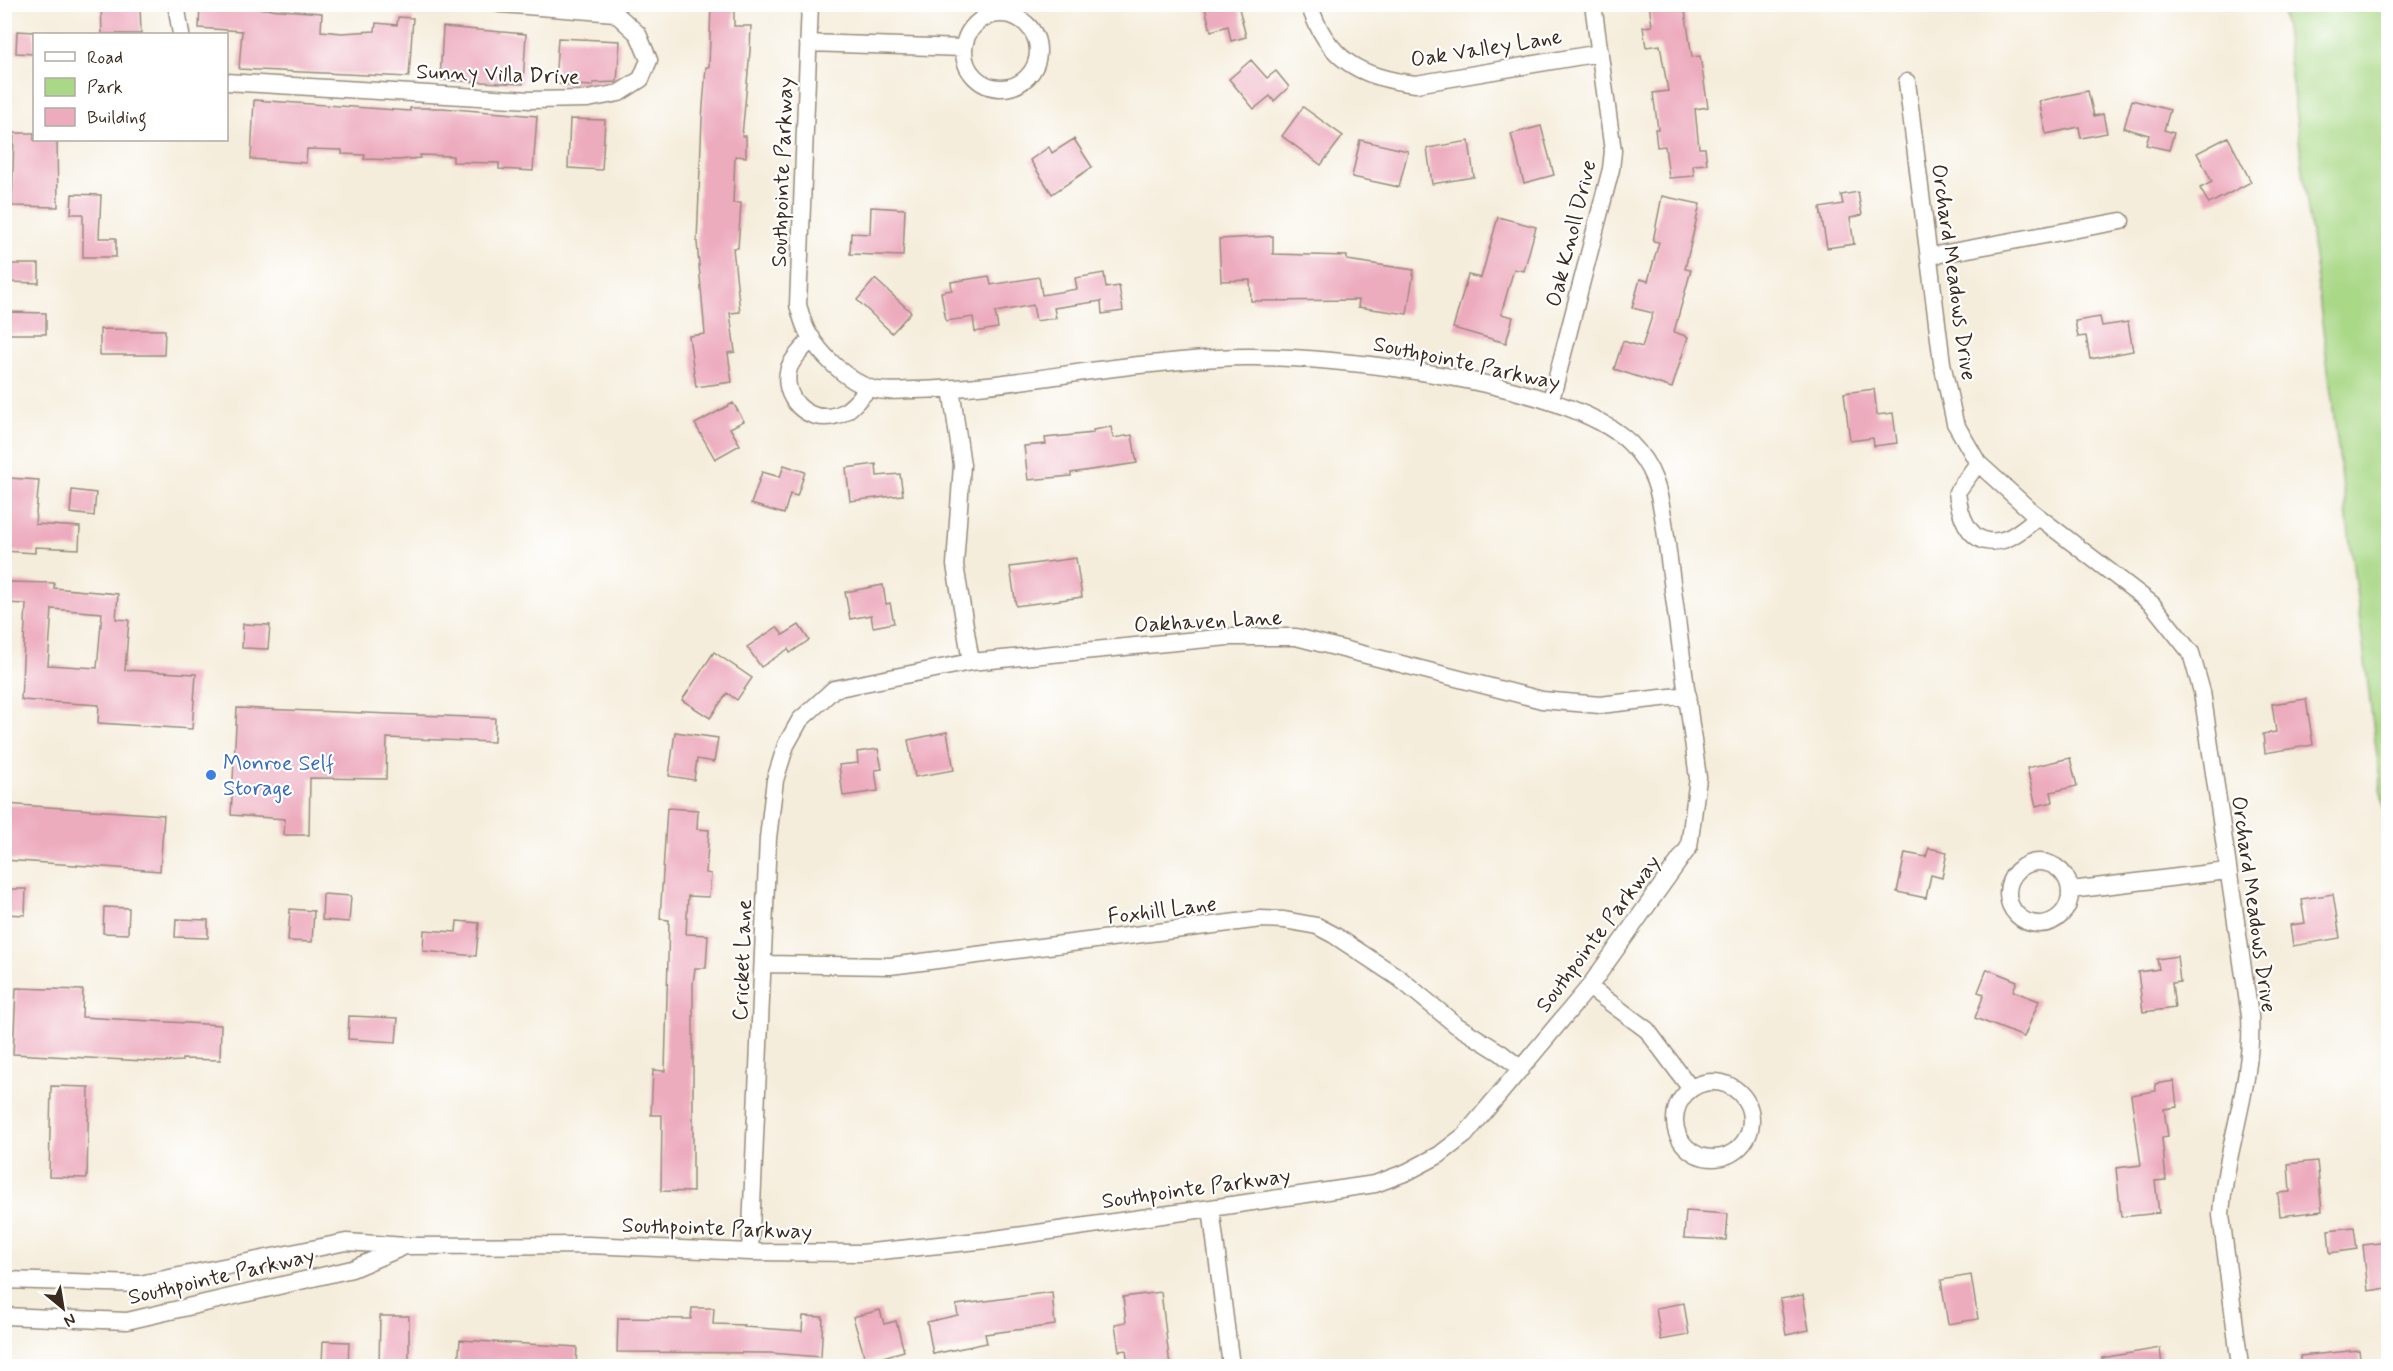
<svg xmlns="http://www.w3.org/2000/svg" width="2393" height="1371" viewBox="0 0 2393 1371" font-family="Mynerve,sans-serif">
<rect width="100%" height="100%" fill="#fff"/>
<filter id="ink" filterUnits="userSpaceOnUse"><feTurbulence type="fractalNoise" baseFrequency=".0167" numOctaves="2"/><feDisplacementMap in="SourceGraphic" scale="12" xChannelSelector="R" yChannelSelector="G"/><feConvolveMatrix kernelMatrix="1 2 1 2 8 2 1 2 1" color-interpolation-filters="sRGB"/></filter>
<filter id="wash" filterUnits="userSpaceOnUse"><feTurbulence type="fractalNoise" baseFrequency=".008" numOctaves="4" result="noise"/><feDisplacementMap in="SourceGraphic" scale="24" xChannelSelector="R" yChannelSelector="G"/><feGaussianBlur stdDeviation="1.35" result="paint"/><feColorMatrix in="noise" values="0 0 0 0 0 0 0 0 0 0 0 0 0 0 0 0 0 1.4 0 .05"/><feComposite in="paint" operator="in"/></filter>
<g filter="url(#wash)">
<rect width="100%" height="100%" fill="#f5eddb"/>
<path fill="#a9d886" stroke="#728152" stroke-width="1.5" d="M2282 5H2388V819H2385Z"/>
<g id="blocks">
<path fill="#edabbe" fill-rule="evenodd" d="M101 4H140L141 34H102Z
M200 4 322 13 321 31 342 33 375 31 376 23 397 25 398 17 413 18 409 77 239 69 242 31 199 28Z
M711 4H734V26H751L750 51 742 136H746V157L735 156 733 203H741L738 248H733L740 312 730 313 735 352 728 353 732 382 696 387 689 336 705 334 697 242 702 119 706 67H709Z
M1204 4H1238L1246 37 1231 41 1228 26 1211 31Z
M1649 4H1684L1692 57 1700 56 1708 107 1695 109 1699 148H1705L1707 164 1693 165 1694 176 1669 178 1665 146 1657 147 1655 129H1658L1653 93 1668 91 1660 45 1646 47 1643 27 1652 26Z
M443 27 526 34 523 84 440 80Z
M17 31 34 32V54L16 53Z
M558 38 620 41 617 82 593 83V86L555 84Z
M1251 60 1267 78 1276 71 1289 87 1274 101 1270 96 1254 109 1229 79Z
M2088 91 2094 116 2103 114 2107 133 2081 138 2079 127 2046 134 2039 101Z
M254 100 410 111V108H442L537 116 533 171 499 169V163L453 162V156L420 155V158L398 160 364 159 365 155 342 154V150L307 149 306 163 251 159Z
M2132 100 2170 110 2164 130 2174 133 2169 150 2146 145 2149 135 2124 128Z
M1303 107 1343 136 1321 165 1282 136Z
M570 119 605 120 602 170 568 168Z
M1541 126 1554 175 1524 183 1511 134Z
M14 133H34V140H57L58 207 12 206Z
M2228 137 2251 182 2209 204 2200 188 2212 182 2197 153Z
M1074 139 1092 167 1052 194 1030 160 1049 147 1052 153Z
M1360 140 1408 151 1399 187 1352 177Z
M1469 141 1474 177 1432 184 1427 148Z
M1858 192 1862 215 1850 218 1854 244 1827 248 1820 208 1843 204 1841 195Z
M72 194 101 195 99 238H116V257H83V214H71Z
M1662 196 1700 204 1685 269 1691 270 1674 332 1688 337 1672 388 1614 369 1623 341 1642 347 1653 313 1632 308 1640 279 1648 281 1659 242 1653 241Z
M871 207 905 209 903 256 850 254 851 233 870 234Z
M1498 217 1536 227 1524 271 1514 269 1501 314 1513 317 1506 343 1453 328 1468 275 1481 278Z
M1273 236V254L1347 256V260L1414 270 1407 314 1358 307 1359 300 1251 301 1250 280 1221 281 1219 239Z
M8 264H39V283L7 282Z
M1104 273 1106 288 1119 286 1123 311 1102 314 1101 301 1054 308 1056 318 1036 321 1033 305 995 312 998 328 975 332 973 317 946 321 941 292 952 290 951 282 989 276 991 285 1039 277 1042 295 1077 289 1075 278Z
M875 279 911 312 892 333 857 300Z
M7 312 46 313V334H7Z
M2100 317 2102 326 2128 322 2133 351 2090 359 2086 336 2078 337 2075 321Z
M100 329 165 330 164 355H100Z
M1874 389 1877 415 1893 413 1897 443 1874 446 1873 438 1850 441 1844 393Z
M733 403 744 421 730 428 740 445 715 459 695 424Z
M1111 427 1113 438 1132 435 1137 463 1071 473V476L1028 480 1024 446 1046 444 1045 438 1093 433V430Z
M876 464 877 476 900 474 903 495 850 501 846 468Z
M784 465 805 472 797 496 790 494 784 514 751 504 762 472 780 477Z
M9 478 39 480 35 524 80 527 79 549 35 547V553L4 551Z
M72 490 96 493 94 516 70 513Z
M1076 558 1082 597 1016 606 1010 567Z
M6 582 54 583V588L118 594 116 619 129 620 125 670 196 674 192 729 98 723 99 705 21 700 26 604 5 603ZM52 609 102 613 97 668 48 665Z
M883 585 886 604 890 603 894 623 873 627 871 615 850 619 845 592Z
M243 624 270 625 268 649 242 648Z
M799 625 809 640 790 653 788 649 761 667 747 647 777 627 783 635Z
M714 652 752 678 737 700 727 693 710 718 682 700Z
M2306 699 2313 745 2265 753 2263 734 2276 732 2272 704Z
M237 708 495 718 494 742 387 738 386 779 310 778 309 835H284L285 819 231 815Z
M675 732 718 738 714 762 697 759 694 780 669 776Z
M947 732 954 770 915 777 908 740Z
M878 749 882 769 875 770 878 791 843 796 839 765 858 763 857 752Z
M2070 758 2077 786 2051 792 2053 802 2036 806 2027 768Z
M4 804 164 815 160 871 4 860Z
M667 808 698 810 697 829 709 830 706 873 711 874 709 897 688 896 686 934 708 935 706 968H695L693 984V1192L661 1191 662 1115H651L653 1070 665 1071 669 920 660 919Z
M1929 848 1947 852 1942 878 1931 875 1926 898 1897 892 1905 853 1926 857Z
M4 889H26L25 915 4 914Z
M323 894 351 896 349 922 322 920Z
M2333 894 2340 938 2293 946 2290 925 2305 923 2301 899Z
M104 907 129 908 128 934 103 933Z
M290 909 314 911 312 942 288 941Z
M176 919 208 920V938L175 937Z
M457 921 479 923 476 956 423 951 424 930 456 932Z
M2177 956 2180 982 2172 983 2175 1008 2143 1012 2138 972 2159 969 2157 959Z
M1987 969 2017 981 2013 991 2039 1001 2024 1037 1975 1018 1984 994 1978 992Z
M16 988 83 990 82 1017 221 1025 220 1060 182 1059V1061L163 1062 13 1054Z
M349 1016 398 1018 396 1042 348 1039Z
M2174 1081 2177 1107 2164 1109 2168 1137 2162 1138 2166 1180 2155 1181 2159 1213 2121 1217 2116 1168 2141 1165 2131 1095 2156 1091 2155 1084Z
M51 1086 89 1087 87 1178 49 1177Z
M2317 1161 2322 1211 2280 1216 2278 1193 2290 1192 2288 1164Z
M1686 1211 1728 1214 1726 1240 1684 1238Z
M2354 1227 2357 1249 2330 1253 2328 1230Z
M2388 1242V1288L2368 1291 2363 1245Z
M1971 1275 1978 1319 1948 1324 1941 1280Z
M1052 1292 1055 1325 985 1334 987 1343 933 1354 927 1322 958 1315 956 1305Z
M1161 1292 1170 1366H1128L1126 1350 1119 1351 1115 1324 1126 1322 1123 1297Z
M1803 1295 1809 1330 1786 1335 1780 1299Z
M1684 1303 1689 1335 1661 1340 1656 1308Z
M692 1308H714L713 1324 745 1325 744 1327 802 1331 803 1316 823 1317 821 1357 770 1353 617 1352 618 1318 691 1319Z
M880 1310 884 1324 896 1321 904 1351 866 1362 853 1317Z
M380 1316H409V1366H379Z
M460 1340 577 1347 576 1366 458 1365Z
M323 1341 349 1342 348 1366H322Z
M2160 1348 2162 1366H2102V1358Z
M2359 1350 2361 1366H2300V1356Z"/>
</g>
</g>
<g filter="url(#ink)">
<use href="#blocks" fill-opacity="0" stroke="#988c7c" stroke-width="1.5"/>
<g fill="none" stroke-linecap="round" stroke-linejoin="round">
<g stroke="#988c7c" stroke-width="19">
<path id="minor" d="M176 4 181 34
M1309 4C1327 60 1361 78 1416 84L1600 53
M964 51a37 37 0 1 1 74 0a37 37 0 1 1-74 0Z
M808 43 964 48
M226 82 530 100 588 99 619 93 641 79 649 60 638 34 615 13 500 4
M1907 82 1942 363 1955 423 1978 463 2031 511 2152 604 2191 653 2202 692 2250 1016C2254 1083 2225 1148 2221 1215L2240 1366
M1930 256 2121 221
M812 338C805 347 793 357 789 368 780 397 808 425 837 415 850 412 860 397 869 388
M951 388 962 465 955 565 971 662
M1551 400 1611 169 1613 151 1593 4
M1978 463 1957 492C1960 519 1972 551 2006 539 2017 535 2029 524 2038 517
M2008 893a31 31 0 1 1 62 0a31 31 0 1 1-62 0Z
M2071 890 2227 871
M764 964 890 966 1261 919 1284 920 1317 926 1334 935 1399 978 1456 1025 1501 1053 1521 1069
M1589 987 1647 1030 1691 1089
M1675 1120a38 38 0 1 1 76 0a38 38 0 1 1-76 0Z
M1211 1208 1231 1366
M750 1252 768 838 775 780 786 745 800 720 834 689 971 662 1228 637H1296L1542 700 1600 705 1688 695
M4 1280 140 1284 346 1242 406 1246 588 1245 750 1252 861 1253 988 1240 1211 1208 1375 1184 1407 1172 1439 1155 1465 1135 1589 987 1689 847 1698 778 1664 522C1659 490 1654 467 1630 443 1567 381 1334 356 1246 357 1211 357 1174 362 1139 365 1064 373 989 389 914 390 900 390 883 393 870 388 847 381 820 354 808 333 803 325 801 314 798 305L810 4
M4 1316 127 1321 352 1269 401 1248"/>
</g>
<use href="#minor" stroke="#fff" stroke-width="16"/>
</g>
</g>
<circle fill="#3f7fe0" stroke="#fff" stroke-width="2" cx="211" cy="775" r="6"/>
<g text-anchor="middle" stroke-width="4.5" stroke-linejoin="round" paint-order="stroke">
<g font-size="22" fill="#3b2a1e" stroke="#fff">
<text transform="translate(1486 47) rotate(-9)" y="8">Oak Valley Lane</text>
<text transform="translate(498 73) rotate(2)" y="8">Sunny Villa Drive</text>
<text transform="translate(781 172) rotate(-88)" y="8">Southpointe Parkway</text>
<text transform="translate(1570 233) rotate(-76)" y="8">Oak Knoll Drive</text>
<text transform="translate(1955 272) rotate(82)" y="8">Orchard Meadows Drive</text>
<text transform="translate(1467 362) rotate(12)" y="8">Southpointe Parkway</text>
<text transform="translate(1208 620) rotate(-3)" y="8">Oakhaven Lane</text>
<text transform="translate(2255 904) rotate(82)" y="8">Orchard Meadows Drive</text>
<text transform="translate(1162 909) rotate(-7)" y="8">Foxhill Lane</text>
<text transform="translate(1597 933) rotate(-53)" y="8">Southpointe Parkway</text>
<text transform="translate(741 960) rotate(-88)" y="8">Cricket Lane</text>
<text transform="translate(1196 1187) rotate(-8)" y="8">Southpointe Parkway</text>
<text transform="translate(717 1227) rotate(2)" y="8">Southpointe Parkway</text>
<text transform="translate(221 1275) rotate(-13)" y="8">Southpointe Parkway</text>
</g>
<g font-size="22" fill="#366cbe" stroke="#fff" text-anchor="start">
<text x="223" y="770">Monroe Self<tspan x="223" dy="25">Storage</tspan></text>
</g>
</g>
<rect width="2393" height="1371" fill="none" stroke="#fff" stroke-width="24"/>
<rect x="33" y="33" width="195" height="108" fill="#ffffff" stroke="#b1aaa5" stroke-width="1.5"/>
<rect x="45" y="52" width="30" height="9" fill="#ffffff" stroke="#b1aaa5" stroke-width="1.5"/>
<text x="87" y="63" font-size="18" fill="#3b2a1e">Road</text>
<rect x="45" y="78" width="30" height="18" fill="#a9d886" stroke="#b1aaa5" stroke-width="1.5"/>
<text x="87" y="93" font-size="18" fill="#3b2a1e">Park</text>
<rect x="45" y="108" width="30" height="18" fill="#edabbe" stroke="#b1aaa5" stroke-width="1.5"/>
<text x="87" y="123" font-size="18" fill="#3b2a1e">Building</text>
<g transform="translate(63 1308) rotate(150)" stroke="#ffffff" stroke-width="4.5" paint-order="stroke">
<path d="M0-4.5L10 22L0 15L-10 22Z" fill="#3b2a1e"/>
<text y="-9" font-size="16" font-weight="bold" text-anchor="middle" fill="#3b2a1e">N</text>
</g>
</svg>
